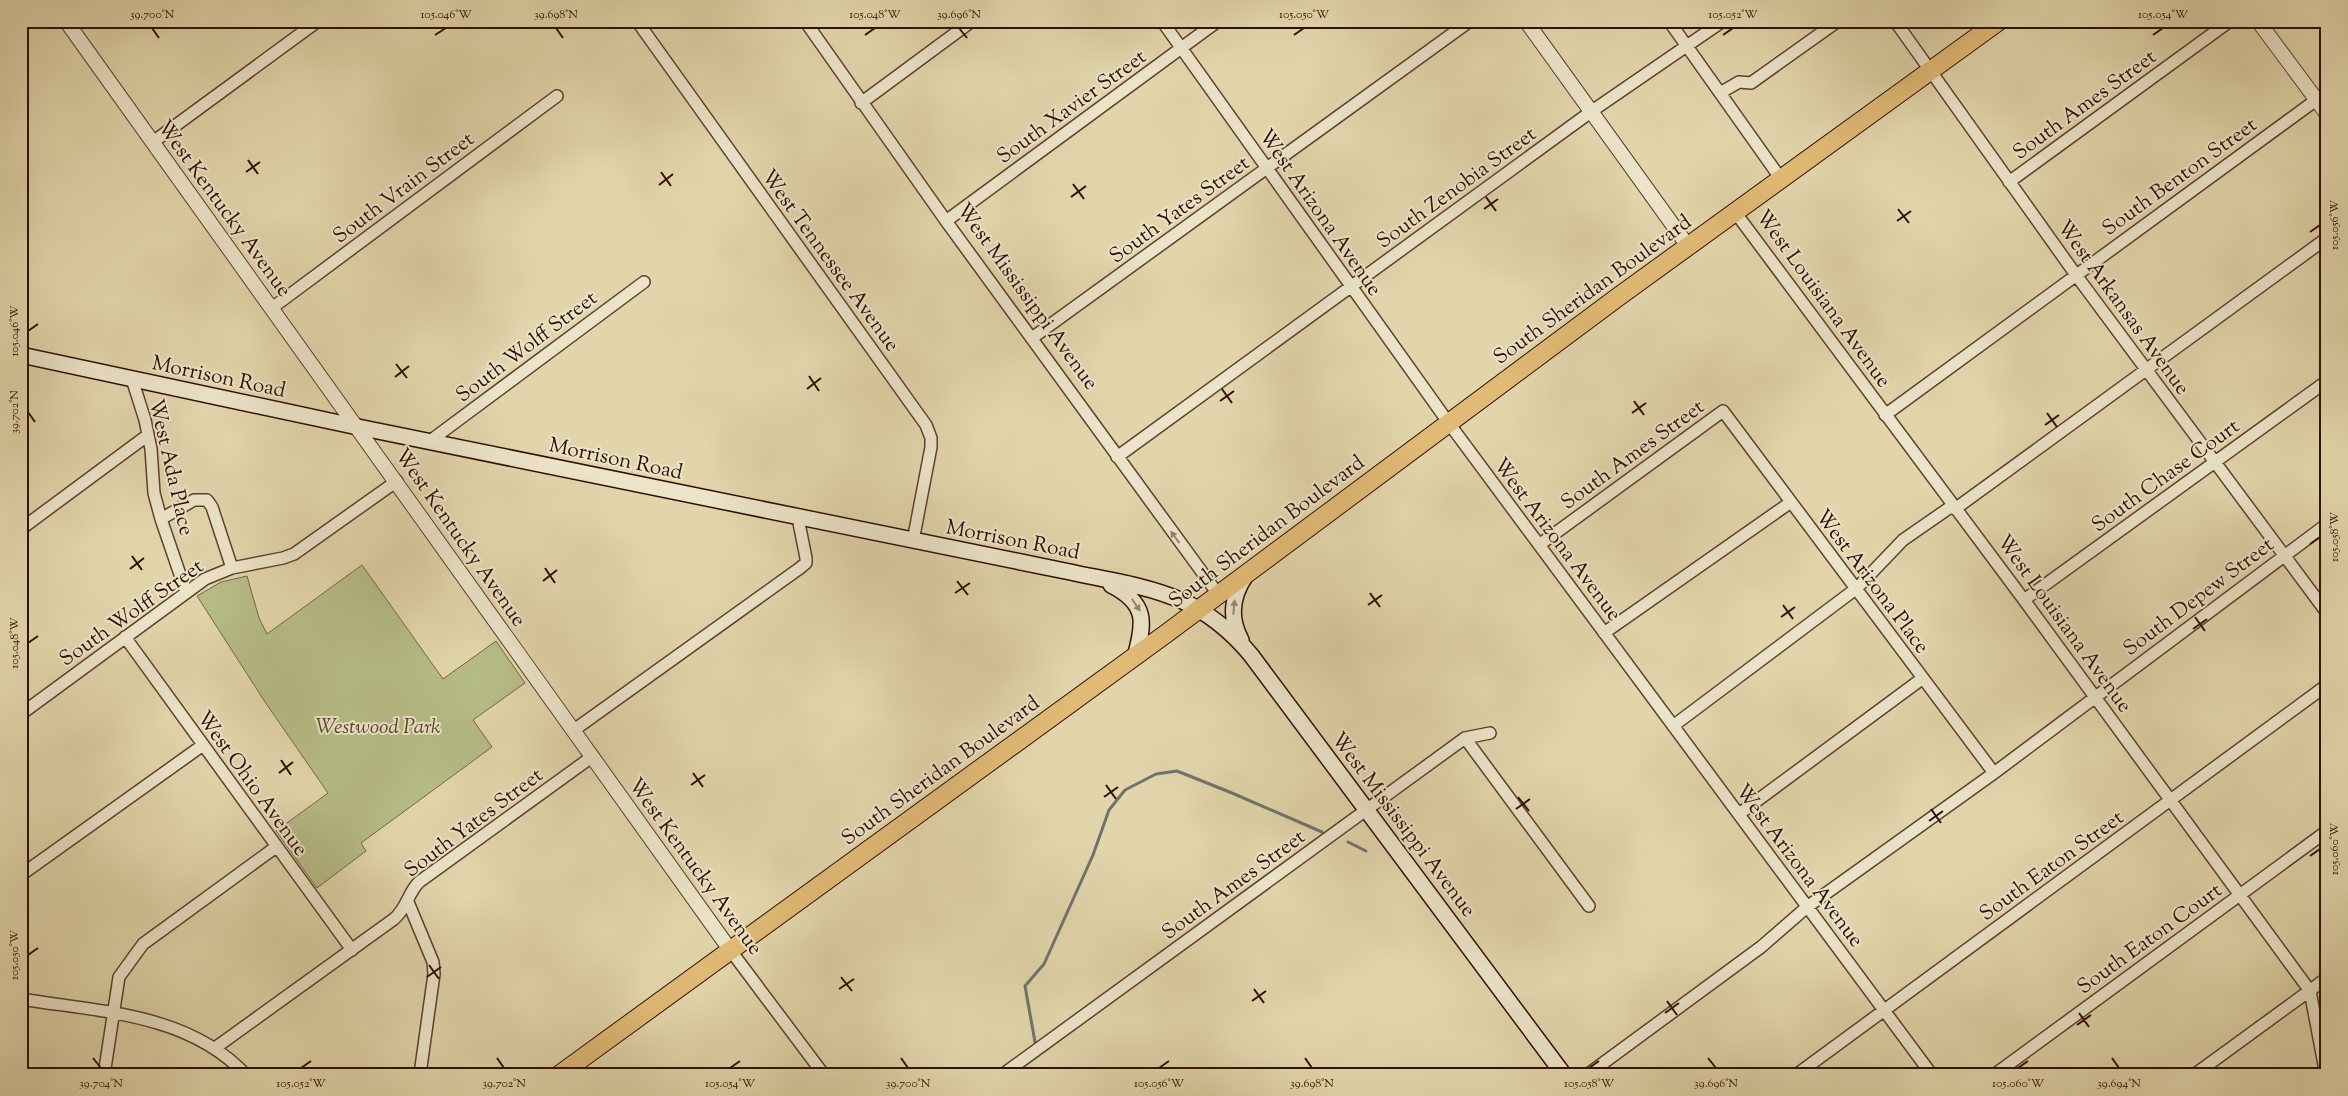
<svg xmlns="http://www.w3.org/2000/svg" width="2348" height="1096" viewBox="0 0 2348 1096" font-family="'Sorts Mill Goudy',serif">
<rect width="100%" height="100%" fill="#e2d5ac"/>
<filter id="stains"><feTurbulence type="fractalNoise" baseFrequency=".004" numOctaves="4"/><feColorMatrix values="0 0 0 0 .2 0 0 0 0 .09 0 0 0 0 .02 0 0 0 .5 -.17"/></filter>
<radialGradient id="worn" r=".72"><stop offset=".6" stop-color="#630" stop-opacity="0"/><stop offset="1" stop-color="#630" stop-opacity=".3"/></radialGradient>
<path fill="#b6bc87" stroke="#736644" d="M362 565 443 679 496 641 525 683 473 720 492 747 361 843 366 851 317 888 276 831 328 793 265 702 197 596 221 582 247 576 259 618 267 634Z"/>
<g fill="none" stroke-linecap="round" stroke-linejoin="round">
<path stroke="#6e746c" stroke-width="3" d="M1348 842 1366 851
M1035 1042 1025 986 1044 964 1093 855 1109 810 1125 790 1156 774 1177 771 1232 793 1322 832"/>
<g stroke="#5c402c" stroke-width="14">
<path id="minor" d="M637 21 926 425 931 438V447L913 541
M805 21 946 221 1218 594
M1162 21 1448 422 1932 1075
M1669 21 1781 179
M1895 21 2076 275 2327 613
M1720 93 1739 82 1751 83 1838 21
M861 103 972 21
M153 142 318 21
M2009 182 2230 21
M1735 212 2024 600 2310 991 2326 1075
M946 221 1218 21
M272 308 557 96
M1032 338 1470 21
M132 379 145 420 151 449 154 493 161 519 186 592
M1885 415 2327 92
M430 441 644 282
M1117 457 1592 111 1723 21
M1955 509 2327 238
M161 519 194 500H207L212 507 232 568
M21 529 148 435
M1539 545 1723 411 1994 773
M2024 600 2327 381
M1604 633 1791 502
M125 637 352 950
M21 714 205 579 232 568 283 558 294 554 397 481
M1673 726 1857 588 1903 540 1952 506
M574 730 800 568 806 563V558L798 518
M1465 738 1589 906
M1739 814 1923 678
M21 875 203 745
M408 902 433 962 434 974 421 1067 424 1075
M731 951 824 1075
M21 999C100 1012 188 1013 246 1075
M215 1048 394 919C407 908 408 893 419 882L593 756
M104 1075 119 977 143 944 276 847
M1002 1075 1465 738 1490 733
M1587 1075 1761 947 1807 907 1994 773 2327 524
M1796 1075 2327 685
M1994 1075 2327 831
M2194 1075 2327 978"/>
</g>
<g stroke="#5c402c" stroke-width="16">
<path id="tertiary" d="M66 21 731 951
M1526 21 1688 246
M2258 21 2327 114"/>
</g>
<g stroke="#300f02" stroke-width="18">
<path id="secondary" d="M21 355 358 427 1065 571C1143 588 1196 589 1251 655L1564 1075
M1111 585C1147 603 1145 622 1135 657
M1241 640C1229 618 1232 595 1246 575"/>
</g>
<g stroke="#300f02" stroke-width="20">
<path id="primary" d="M559 1075 1167 633 1618 297 1999 21"/>
</g>
<use href="#minor" stroke="#ece4c9" stroke-width="11"/>
<use href="#tertiary" stroke="#ece4c9" stroke-width="14"/>
<use href="#secondary" stroke="#ece4c9" stroke-width="15"/>
<use href="#primary" stroke="#e1ba76" stroke-width="18"/>
</g>
<defs><path id="oneway-solid" d="M-6-.8H1V-3.2L6.5 0L1 3.2V.8H-6Z" transform="scale(1.25)"/></defs>
<g fill="#97846f">
<use href="#oneway-solid" transform="translate(1175 537) rotate(-126)"/>
<use href="#oneway-solid" transform="translate(1136 605) rotate(56)"/>
<use href="#oneway-solid" transform="translate(1234 607) rotate(-85)"/>
</g>
<path fill="none" stroke="#300f02" stroke-width="2" d="M152 28 159 38M556 28 563 38M959 28 967 38M435 35 446 28M865 35 875 28M1294 35 1304 28M1723 35 1733 28M2153 35 2163 28M248 160 258 174M246 172 260 162M661 172 671 186M1073 184 1084 199M659 185 673 174M1071 197 1086 186M1486 197 1496 211M1484 209 1498 199M1898 209 1909 223M1897 221 1911 211M2310 232 2320 225M28 331 38 324M396 364 407 378M809 376 819 391M395 377 409 366M807 389 821 378M1222 389 1232 403M1220 401 1234 391M1634 401 1644 415M28 412 35 422M1632 413 1646 403M2047 413 2057 427M2045 425 2059 415M2310 544 2320 537M132 556 142 570M545 568 555 583M130 569 144 558M543 581 557 570M957 581 968 595M955 593 970 583M1370 593 1380 607M1368 605 1382 595M1783 605 1793 619M1781 617 1795 607M2195 617 2205 631M2193 629 2207 619M28 643 38 636M281 760 291 775M279 773 293 762M693 773 703 787M691 785 705 775M1106 785 1116 799M1104 797 1118 787M1518 797 1529 811M1516 809 1530 799M1931 809 1941 823M1929 821 1943 811M2310 856 2320 849M28 955 38 948M429 965 439 979M427 977 441 967M841 977 852 991M839 989 854 979M1254 989 1264 1003M1252 1001 1266 991M1667 1001 1677 1015M1665 1013 1679 1003M2079 1013 2089 1027M2077 1025 2091 1015M93 1058 101 1068M497 1058 504 1068M901 1058 908 1068M1305 1058 1312 1068M1708 1058 1716 1068M2112 1058 2119 1068M301 1068 311 1061M730 1068 740 1061M1159 1068 1169 1061M1589 1068 1599 1061M2018 1068 2028 1061"/>
<g text-anchor="middle" stroke-width="4" stroke-linejoin="round" paint-order="stroke">
<g font-size="21" fill="#300f02" stroke="#ece4c9">
<text transform="translate(2084 104) rotate(-36)" y="7">South Ames Street</text>
<text transform="translate(1071 106) rotate(-36)" y="7">South Xavier Street</text>
<text transform="translate(2179 176) rotate(-36)" y="7">South Benton Street</text>
<text transform="translate(403 187) rotate(-37)" y="7">South Vrain Street</text>
<text transform="translate(1456 187) rotate(-36)" y="7">South Zenobia Street</text>
<text transform="translate(225 208) rotate(54)" y="7">West Kentucky Avenue</text>
<text transform="translate(1179 209) rotate(-36)" y="7">South Yates Street</text>
<text transform="translate(1321 212) rotate(55)" y="7">West Arizona Avenue</text>
<text transform="translate(831 260) rotate(54)" y="7">West Tennessee Avenue</text>
<text transform="translate(1592 289) rotate(-36)" y="7">South Sheridan Boulevard</text>
<text transform="translate(1028 296) rotate(54)" y="7">West Mississippi Avenue</text>
<text transform="translate(1824 298) rotate(54)" y="7">West Louisiana Avenue</text>
<text transform="translate(2124 307) rotate(54)" y="7">West Arkansas Avenue</text>
<text transform="translate(526 346) rotate(-37)" y="7">South Wolff Street</text>
<text transform="translate(219 376) rotate(12)" y="7">Morrison Road</text>
<text transform="translate(1632 454) rotate(-36)" y="7">South Ames Street</text>
<text transform="translate(616 458) rotate(12)" y="7">Morrison Road</text>
<text transform="translate(172 467) rotate(77)" y="7">West Ada Place</text>
<text transform="translate(2165 475) rotate(-36)" y="7">South Chase Court</text>
<text transform="translate(1266 531) rotate(-37)" y="7">South Sheridan Boulevard</text>
<text transform="translate(461 537) rotate(55)" y="7">West Kentucky Avenue</text>
<text transform="translate(1013 539) rotate(11)" y="7">Morrison Road</text>
<text transform="translate(1558 539) rotate(53)" y="7">West Arizona Avenue</text>
<text transform="translate(1873 581) rotate(53)" y="7">West Arizona Place</text>
<text transform="translate(2198 596) rotate(-37)" y="7">South Depew Street</text>
<text transform="translate(131 612) rotate(-35)" y="7">South Wolff Street</text>
<text transform="translate(2065 623) rotate(54)" y="7">West Louisiana Avenue</text>
<text transform="translate(940 770) rotate(-36)" y="7">South Sheridan Boulevard</text>
<text transform="translate(253 783) rotate(54)" y="7">West Ohio Avenue</text>
<text transform="translate(473 822) rotate(-37)" y="7">South Yates Street</text>
<text transform="translate(1404 824) rotate(53)" y="7">West Mississippi Avenue</text>
<text transform="translate(1800 865) rotate(53)" y="7">West Arizona Avenue</text>
<text transform="translate(2051 865) rotate(-36)" y="7">South Eaton Street</text>
<text transform="translate(696 866) rotate(54)" y="7">West Kentucky Avenue</text>
<text transform="translate(1233 884) rotate(-36)" y="7">South Ames Street</text>
<text transform="translate(2149 938) rotate(-36)" y="7">South Eaton Court</text>
</g>
<g font-size="21" font-style="italic" fill="#58432a" stroke="#ece4c9">
<text x="378" y="733">Westwood Park</text>
</g>
</g>
<rect width="2348" height="1096" fill="none" stroke="#e2d5ac" stroke-width="55"/>
<rect x="28" y="28" width="2292" height="1040" fill="none" stroke="#300f02" stroke-width="2"/>
<g font-size="12" text-anchor="middle" fill="#300f02">
<text x="152" y="18">39.700°N</text>
<text x="446" y="18">105.046°W</text>
<text x="556" y="18">39.698°N</text>
<text x="875" y="18">105.048°W</text>
<text x="959" y="18">39.696°N</text>
<text x="1304" y="18">105.050°W</text>
<text x="1733" y="18">105.052°W</text>
<text x="2163" y="18">105.054°W</text>
<text transform="translate(2334 225) rotate(-90)" y="4">105.056°W</text>
<text transform="translate(14 331) rotate(-90)" y="4">105.046°W</text>
<text transform="translate(14 412) rotate(-90)" y="4">39.702°N</text>
<text transform="translate(2334 537) rotate(-90)" y="4">105.058°W</text>
<text transform="translate(14 643) rotate(-90)" y="4">105.048°W</text>
<text transform="translate(2334 849) rotate(-90)" y="4">105.060°W</text>
<text transform="translate(14 955) rotate(-90)" y="4">105.050°W</text>
<text x="101" y="1087">39.704°N</text>
<text x="301" y="1087">105.052°W</text>
<text x="504" y="1087">39.702°N</text>
<text x="730" y="1087">105.054°W</text>
<text x="908" y="1087">39.700°N</text>
<text x="1159" y="1087">105.056°W</text>
<text x="1312" y="1087">39.698°N</text>
<text x="1589" y="1087">105.058°W</text>
<text x="1716" y="1087">39.696°N</text>
<text x="2018" y="1087">105.060°W</text>
<text x="2119" y="1087">39.694°N</text>
</g>
<rect width="100%" height="100%" filter="url(#stains)"/>
<rect width="100%" height="100%" fill="url(#worn)"/>
</svg>
